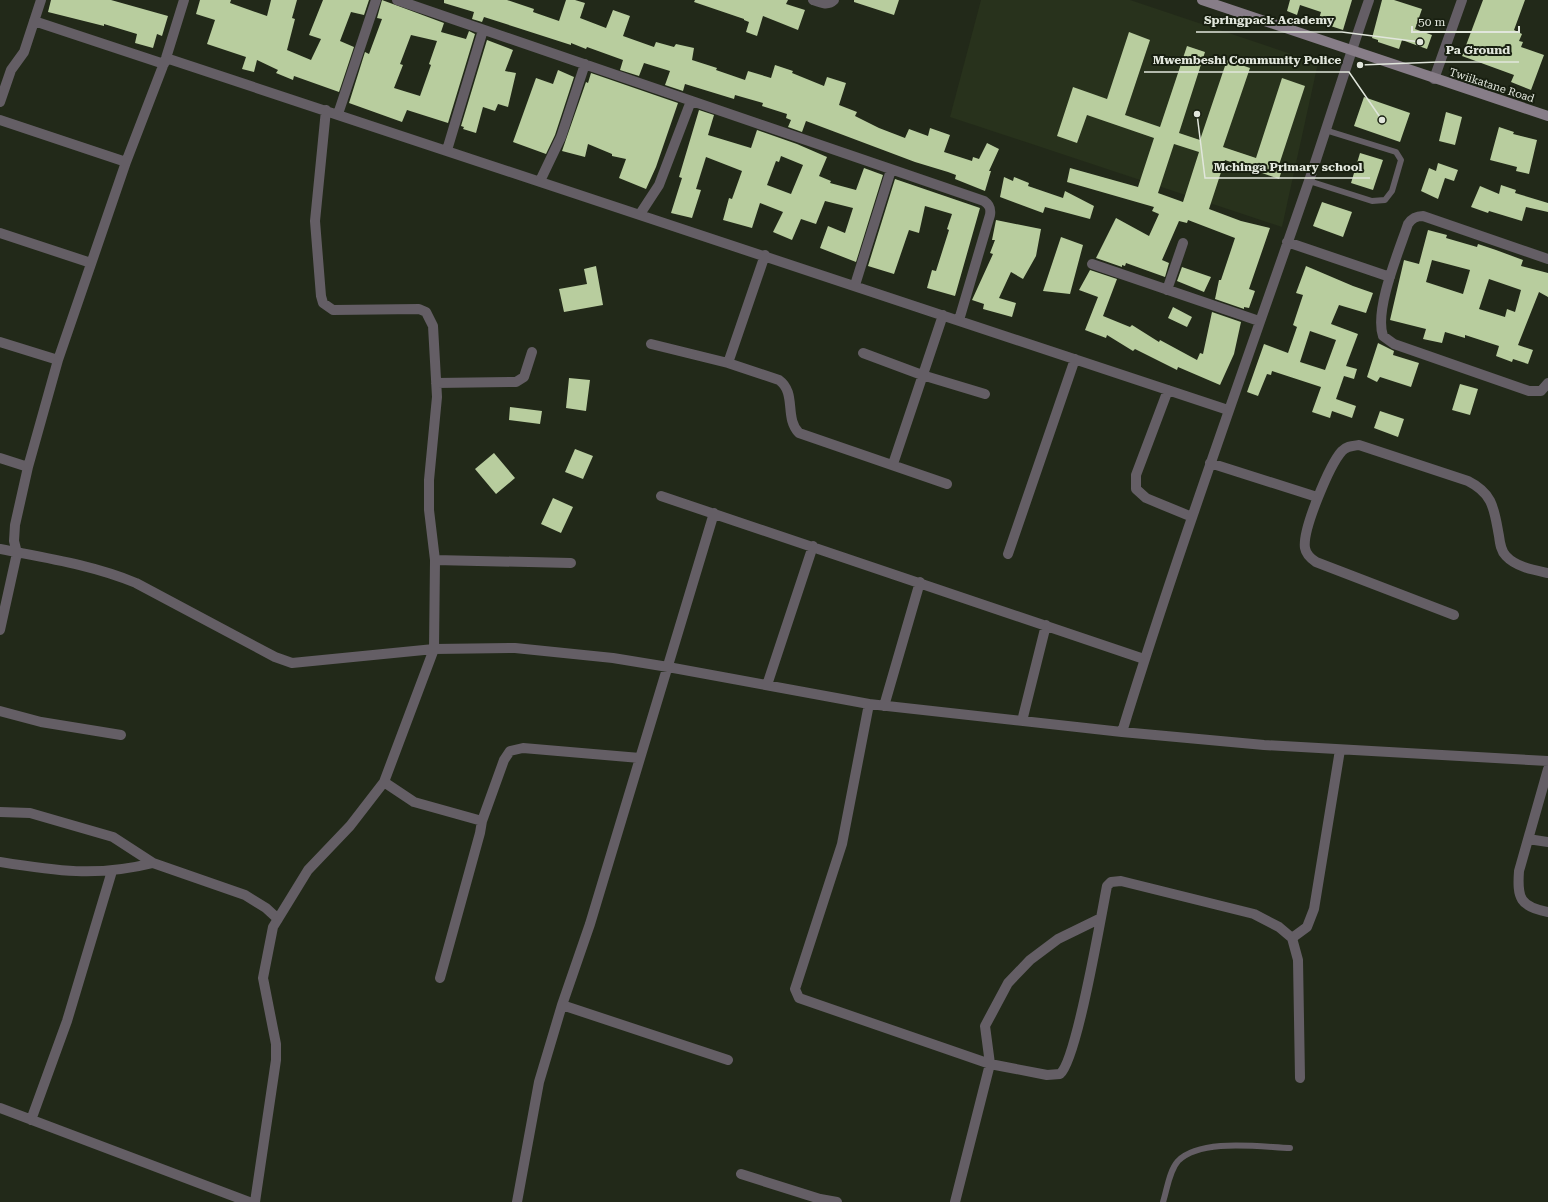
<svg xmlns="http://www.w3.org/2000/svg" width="1548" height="1202" viewBox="0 0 1548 1202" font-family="'Roboto Serif',serif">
<rect width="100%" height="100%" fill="#222919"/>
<path fill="#28321c" d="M981 0H1130L1318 63 1282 227 950 117Z"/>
<path fill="#b8cd9e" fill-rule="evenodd" d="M51 0H111L168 16 162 36 157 34 153 48 135 43 137 34 104 24V26L48 12Z
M200 0H231L230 3 267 16 271 0H297L292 18 295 19 287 50 311 60 321 39 309 35 323 0H369L364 15 351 12 340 41 354 47 339 92 294 76 293 80 276 73 278 70 257 60 254 72 242 69 246 57 207 44 215 20 196 14Z
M382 0 444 23 441 32 466 39 469 31 475 34 448 123 407 110 402 122 349 103 365 52 369 54 382 19 377 18ZM411 35 437 41 429 64 431 65 420 96 394 88 403 65 400 64Z
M444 0H507L534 9 533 12 559 21 566 0H575L585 3 580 18 606 28 613 10 630 16 623 36 654 47 656 42 674 47 676 44 694 48 692 60 717 68 716 70 745 80 748 71 771 78 775 65 793 71 792 73 824 86 827 77 846 83 839 105 857 112 855 116 879 128 905 138 909 129 928 136 930 128 950 135 944 152 972 161 973 157 979 159 987 143 999 149 989 171H991L985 191 955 179 956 175 948 172 915 162 806 121 802 132 788 127 791 120 786 118 787 114 762 106 763 103 735 95 734 99 685 84 683 91 665 85 670 71 644 63 639 76 620 70 623 60 587 47 586 49 571 43V45L484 17 482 22 472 19 474 12 444 3Z
M695 0H788L786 4 805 10 798 30 763 16 757 36 746 32 749 22 744 20V19L694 2Z
M854 0H899L894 15 854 2Z
M1290 0H1352L1343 30 1318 22 1321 12 1300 5 1297 15 1287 11Z
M1382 0H1394L1422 9 1415 29 1432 35 1427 49 1402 40 1399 49 1378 42V40L1372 38Z
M1483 0H1525L1514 30 1522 34 1519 41 1523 42 1521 47 1544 55 1531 90 1511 82 1514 75 1462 56Z
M1129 32 1150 40 1125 115 1160 127 1187 46 1205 52 1179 133 1200 140 1227 60 1250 68 1223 147 1256 158 1282 78 1305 86 1279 165 1283 167 1279 179 1225 160 1209 209 1241 221 1270 228 1249 289 1255 291 1249 308 1244 307V309L1215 299 1219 280H1221L1235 238 1188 220 1187 223 1179 221 1162 260 1169 263 1165 277 1126 263 1125 266 1122 265V267L1096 258 1116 218 1149 236 1159 214 1152 211 1154 207 1067 182 1070 168 1138 187 1154 138 1087 115 1077 143 1057 136 1073 87 1107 99ZM1174 144 1199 152 1183 202 1158 193Z
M487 40 513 50 505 71 516 73 508 107 498 104 495 111 483 107 476 133 463 129 464 127 461 126Z
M558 70 574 77 555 135 546 154 513 142 536 78 553 84Z
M591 73 678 103 656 167 646 189 619 178 626 159 612 156V154L588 144 585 157 562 151 586 82 588 83Z
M1364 97 1410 113 1400 142 1354 126Z
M699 110 714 115 708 135 751 148 757 130 797 144 827 157 819 176 831 181 830 183 856 190 864 168 883 175 856 262 820 248 828 226 845 233 853 208 825 201 816 224 801 219 792 240 773 232 783 212 760 203 752 228 723 220 729 198 732 199 742 171 706 157 696 189 701 190 692 218 671 213 682 178 679 177ZM781 156 803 165 791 194 767 185 776 161 779 162Z
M1446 112 1462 117 1455 145 1439 141Z
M1499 127 1514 132 1513 134 1537 140 1529 174 1516 171 1517 167 1490 160Z
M1360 153 1383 160 1373 190 1351 183Z
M1438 163 1458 170 1454 181 1445 178 1438 199 1421 191 1429 168 1436 171Z
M1004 177 1013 181 1014 177 1029 183 1028 186 1063 198 1065 191 1094 206 1090 219 1045 207 1043 213 1000 197Z
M895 179 980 208 955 296 927 288 932 270 936 271 949 230 947 229 952 214 925 206 919 233 909 230 894 274 868 266Z
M1501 185 1516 190 1515 193 1548 203V212L1526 207 1522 221 1489 211 1488 213 1471 207 1480 186 1499 194Z
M1322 202 1352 212 1343 237 1313 226Z
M996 220 1041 229 1036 256 1023 279 1011 272 999 298 1016 303 1012 317 983 309 984 304 972 300 993 254 990 253 995 240H992Z
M1428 230 1447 235 1446 238 1477 247 1478 244 1496 250 1523 260 1521 266 1548 273V297L1539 292 1518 345 1533 350 1528 364 1513 359 1512 362 1496 356 1499 346 1465 335V338L1445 332 1442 343 1423 339 1426 329 1390 320 1404 260 1419 264ZM1432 260 1470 270 1463 294 1426 282ZM1489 279 1521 290 1515 312 1507 309 1505 317 1479 309Z
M1061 237 1083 245 1070 294 1043 291Z
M596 266 603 305 564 312 559 289 587 284 584 269Z
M1306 266 1353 286 1373 293 1366 313 1339 305 1331 324 1358 334 1346 366 1357 369 1354 379 1344 376 1336 399 1356 406 1352 418 1332 411 1330 418 1312 412 1321 387 1272 371 1271 375 1267 374 1258 396 1247 392 1264 344 1288 353 1297 327 1293 325 1303 295 1296 293ZM1310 331 1336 340 1325 370 1300 362Z
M1182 267 1211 277 1204 292 1177 281Z
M1090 270 1117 279 1103 316 1130 327 1132 325 1159 342 1160 340 1197 360 1200 353 1203 354 1212 312 1241 322 1234 354 1220 385 1178 367 1177 370 1135 349 1133 351 1107 335 1106 338 1085 330 1098 297 1079 290Z
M1173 307 1192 317 1187 327 1168 318Z
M1378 343 1394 351 1393 355 1419 363 1411 387 1380 377 1377 382 1367 377Z
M569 378 590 380 586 411 566 408Z
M1460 384 1478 389 1470 415 1452 410Z
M510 407 542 411 540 424 509 420Z
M1380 411 1404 419 1398 437 1374 428Z
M575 449 593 456 583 479 565 472Z
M494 453 515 478 496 494 475 469Z
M553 498 573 507 561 533 541 524Z"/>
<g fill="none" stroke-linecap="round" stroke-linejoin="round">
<path stroke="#645e65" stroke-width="6" d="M1309 181 1372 201 1385 200 1392 191 1401 160 1396 152 1325 130
M1163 1202C1167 1190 1169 1171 1178 1161 1201 1138 1260 1147 1290 1148"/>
<path stroke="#645e65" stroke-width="10" d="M397 0 984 201C990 205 991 209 990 215L959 320
M813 0C821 3 828 6 834 0
M34 21 164 64
M166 58 1228 410
M1434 79 1462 0
M0 102 11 70 24 52 41 0
M338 114 376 0
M0 120 126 162
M447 150 483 30
M540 181 561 137 585 64
M640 214 659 185 691 101
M0 233 91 263
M1287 242 1390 277
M1548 259 1423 216C1416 216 1412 218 1408 224 1399 251 1374 310 1383 336L1394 344 1529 391H1541L1548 383
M1092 264 1259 321
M855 285 891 170
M1167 290 1183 243
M0 342 58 360
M651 344 728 363 765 255
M863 353 922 375 985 394
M728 363 779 380C797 393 784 418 799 433L947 484
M436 383 516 382 524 377 532 352
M1168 390 1136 475V489L1146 498 1192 517
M0 458 28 467
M1210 463 1317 497
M893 464 943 315
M661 496 1144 659
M0 549C46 558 93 565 136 583L275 657 292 663 434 649 515 648 613 658 668 667 869 704 1122 732 1264 745 1548 761
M1008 554 1075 359
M435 560 571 563
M1454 615 1316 562C1310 558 1306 554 1305 548 1302 530 1330 464 1342 451 1347 446 1352 446 1359 445L1468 481C1494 494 1494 510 1499 536 1500 544 1501 551 1506 556 1516 567 1534 570 1548 573
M0 630 17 553 14 541 15 525 28 467 58 360 126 162 166 58 184 0
M767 685 813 546
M869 704 842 844 795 989 799 998 990 1064 1047 1075 1060 1074C1077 1060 1101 916 1107 886L1111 882 1121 881 1254 914 1279 927 1292 938 1298 960 1300 1078
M884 706 920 582
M0 711 41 722 121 735
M1022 721 1046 625
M1122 732C1179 547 1246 364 1309 181 1329 121 1348 60 1369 0
M1548 769 1519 871C1517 898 1520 907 1548 912
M384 782 414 802 482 821
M0 812 30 813 113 837 153 863 245 895 266 908 278 919
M1528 839 1548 842
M0 862C55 871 98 877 153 863
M1292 938 1307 927 1314 909 1340 750
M440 978 480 833 482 821 504 760 510 751 523 748 640 758
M562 1005 728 1060
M0 1108 249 1202
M31 1120 67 1021 112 871
M741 1174 820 1199 837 1202
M255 1202 276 1060V1044L263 978 273 927 308 870 350 826 384 782 434 649 435 560 429 510V480L437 397 433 326 426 312 419 309 333 310 323 303 321 296 315 221 326 110
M517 1202 539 1082 562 1005 590 924 714 513
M955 1202 990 1064 985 1026 1008 983 1030 960 1058 939 1101 918"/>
<path stroke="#877d88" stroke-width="10" d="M1202 0 1548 116"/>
</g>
<g text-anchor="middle" stroke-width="4" stroke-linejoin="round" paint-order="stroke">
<g font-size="11" fill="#e1e6dc" stroke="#181f10">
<text transform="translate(1492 85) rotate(18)" y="4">Twiikatane Road</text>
</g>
</g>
<path fill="none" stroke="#e1e6dc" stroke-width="1.5" d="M1420 42L1342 32H1196M1360 65L1438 62H1519M1382 120L1349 72H1144M1197 114L1205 178H1370"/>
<g fill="#e1e6dc" stroke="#181f10" stroke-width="1.5">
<circle cx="1420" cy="42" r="4"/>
<circle cx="1360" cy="65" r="4"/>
<circle cx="1382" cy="120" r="4"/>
<circle cx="1197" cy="114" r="4"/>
</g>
<g font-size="12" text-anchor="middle" font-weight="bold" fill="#e1e6dc" stroke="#181f10" stroke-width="4" stroke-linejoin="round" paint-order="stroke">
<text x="1269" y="24">Springpack Academy</text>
<text x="1478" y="54">Pa Ground</text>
<text x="1247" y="64">Mwembeshi Community Police</text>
<text x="1288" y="171">Mchinga Primary school</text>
</g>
<path d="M1412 26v6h107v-6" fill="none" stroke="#e1e6dc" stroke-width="2"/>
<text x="1418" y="26" font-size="12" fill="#e1e6dc" stroke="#181f10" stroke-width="3" paint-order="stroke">50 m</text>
</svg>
